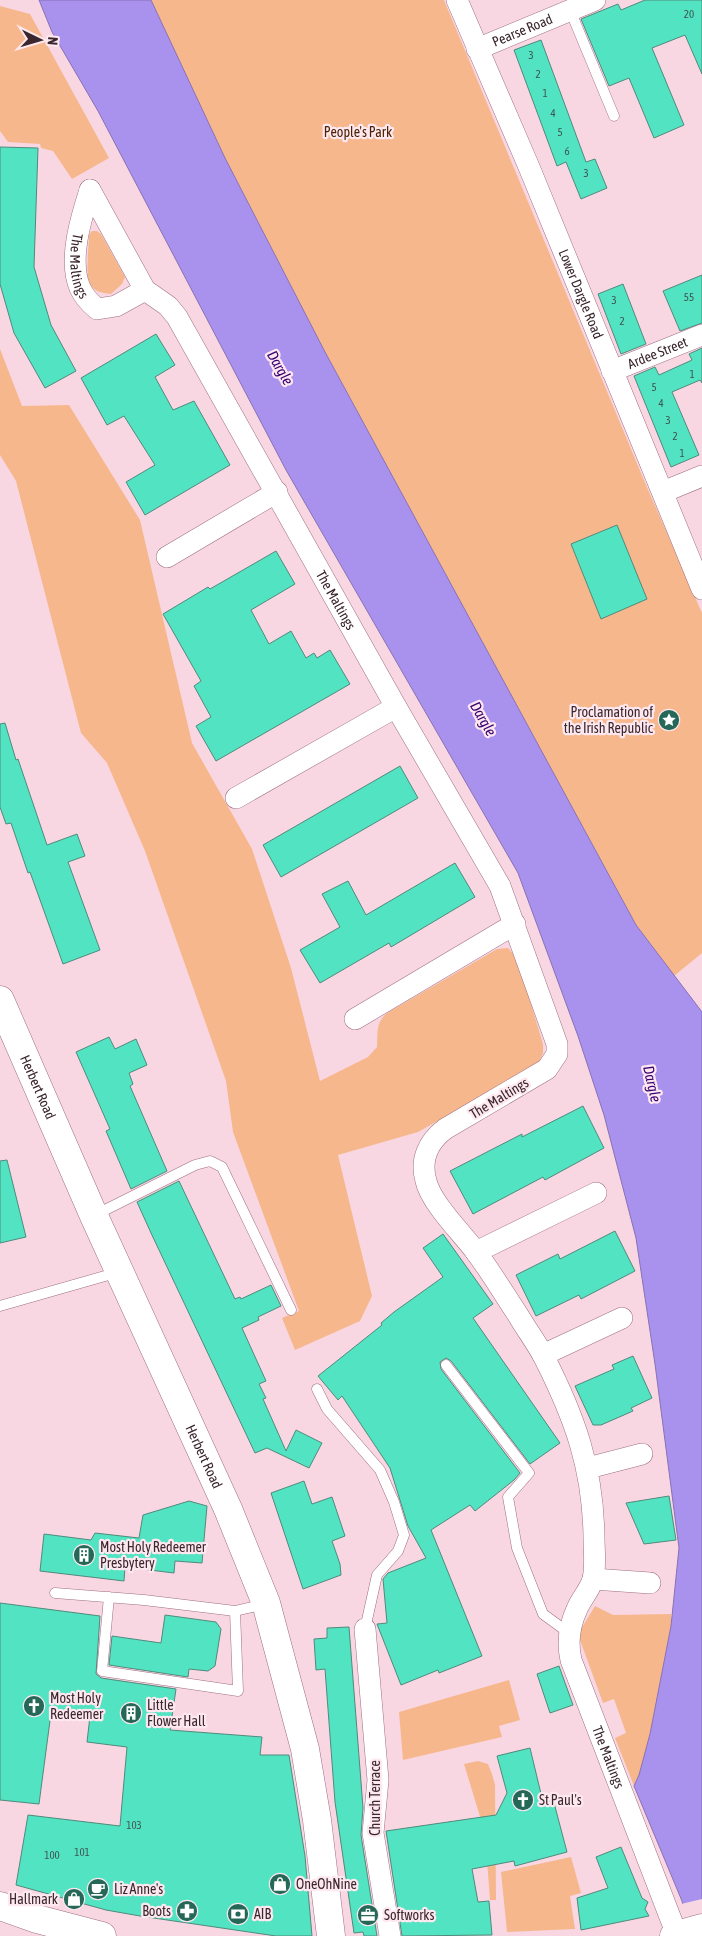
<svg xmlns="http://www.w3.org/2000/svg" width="702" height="1936" viewBox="0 0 702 1936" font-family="'Asap Condensed',sans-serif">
<rect width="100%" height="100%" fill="#f8d7e3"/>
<path fill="#f7b78c" d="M151 0H444L646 485 702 613V953L674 976 636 925 325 352 225 158Z
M0 6 30 14 109 158 72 179 53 151 41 148 40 144 8 142 0 131Z
M92 231H97L101 234 125 277 122 284 111 294C103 293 94 292 90 284 85 275 89 246 89 235Z
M0 349 22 406 69 405 140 520 192 743 252 849 291 968 320 1081 368 1057 377 1047C378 1034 375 1023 387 1013L497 949 508 948 517 958 543 1044V1053L538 1064 418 1132 338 1155 372 1296 360 1321 295 1350 282 1318 299 1311 233 1132 226 1081 145 851 107 763 81 733 16 481 0 455Z
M595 1606 613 1615 671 1614V1626L650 1734 639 1775 634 1786 615 1738 626 1733 614 1699 603 1703 580 1640 581 1629Z
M509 1680 520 1720 499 1726 502 1737 403 1760 399 1712Z
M478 1761 488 1764 492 1774 495 1785 496 1900H490L485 1833 464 1764Z
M571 1857 581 1893 570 1896 575 1929 507 1932 501 1872Z"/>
<path fill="#a991ee" stroke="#8871b4" d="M39 0H151L225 158 325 352 636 925 702 1012V1936H690L682 1901 634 1786 639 1775 650 1734 671 1626 679 1548 655 1364 636 1238 604 1115 578 1036 518 873 286 470 98 111 52 32Z"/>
<path fill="#f8d7e3" d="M702 1899V1936H689L681 1904Z"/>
<path fill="#51e3c2" stroke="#508a7b" d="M645 0H702V74L685 35 652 48 684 125 654 138 629 78 609 86 581 19 618 4 621 10Z
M541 40 586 162 595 159 607 188 581 199 566 162 557 166 514 50Z
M0 147 38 148 34 267 51 325 76 371 45 388 14 333 0 284Z
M702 275V323L680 331 663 291Z
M623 284 646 344 621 354 598 294Z
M156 334 175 365 155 377 173 410 194 401 230 465 145 515 126 482 155 465 124 416 107 425 81 378Z
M702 348V383L700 380 672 392 699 455 671 467 634 376 655 367 659 375 692 360 689 354Z
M617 525 647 599 601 619 571 544Z
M276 551 295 584 251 610 269 644 291 631 306 658 314 653 317 658 330 650 350 684 216 761 196 726 211 717 194 686 201 681 163 614 208 587 210 589Z
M5 723 16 760 18 759 47 845 77 834 85 856 68 862 100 950 63 964 30 872 28 873 11 823 6 824 0 807V724Z
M400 766 418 798 281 877 263 845Z
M455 863 475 897 391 947 389 943 320 983 300 950 340 927 322 894 348 881 366 915Z
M109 1037 115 1049 136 1039 147 1065 129 1073 133 1084 130 1086 167 1171 131 1189 106 1131 110 1129 76 1052Z
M583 1106 604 1148 545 1180 543 1177 473 1214 450 1171 522 1134V1137Z
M7 1160 26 1237 0 1243V1161Z
M179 1181 235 1299 240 1297 241 1299 271 1285 281 1306 258 1317 259 1320 242 1328 266 1381 259 1384 266 1398 263 1399 286 1451 296 1430 322 1443 309 1468 267 1448 255 1453 151 1233 137 1202Z
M615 1231 635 1271 581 1299 579 1295 536 1316 516 1275 558 1254 560 1259Z
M443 1234 493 1304 473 1318 560 1443 530 1464 451 1361 446 1358 440 1362 441 1369 520 1473 514 1480 475 1511 470 1505 431 1530 482 1656 439 1673 438 1670 401 1685 377 1624 387 1623 383 1579 388 1573 426 1558 408 1526 390 1468 342 1396 338 1400 318 1376 382 1325 381 1323 394 1312 443 1277 423 1248Z
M633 1356 652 1398 631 1408 633 1411 601 1425H593L575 1386 614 1369 612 1365Z
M304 1481 312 1504 332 1497 345 1536 332 1541 340 1564 341 1575 303 1589 271 1493Z
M669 1496 676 1540 644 1544 626 1503Z
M189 1501 207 1506 202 1563 175 1561 174 1573 125 1567 124 1581 40 1571 44 1534 91 1540 95 1533 139 1538 143 1515Z
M0 1603 100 1616 96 1674 101 1678 176 1689 170 1730 262 1737 260 1755H289L305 1856 312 1936H276L140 1916 106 1910 16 1885 28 1815 120 1826 127 1747 87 1742 90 1716 51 1713 39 1804 0 1800Z
M165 1615 216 1622 221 1629 215 1666 208 1671 189 1669 188 1677 109 1665 112 1636 161 1643Z
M349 1627 363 1808 361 1835 377 1936H364L363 1932 354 1933 335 1802 325 1669 316 1670 314 1639 327 1638V1628Z
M559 1666 573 1705 550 1713 537 1674Z
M530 1748 543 1802 553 1799 567 1852 515 1866 514 1861 472 1869 478 1902 489 1901 492 1935 402 1936 386 1831 496 1815 507 1793 497 1756Z
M621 1847 642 1898 648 1902 645 1909 649 1916 581 1930 577 1898 608 1888 596 1857Z"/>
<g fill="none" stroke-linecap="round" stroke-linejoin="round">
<g stroke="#9f6f82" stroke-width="11">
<path id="lane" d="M570 10 614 116
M95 1215 195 1165 210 1161 222 1167 291 1310
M0 1306 119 1272
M446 1365 529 1473 508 1497 517 1548 543 1614 569 1633
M317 1389 327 1409 380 1470 394 1502 404 1535 398 1551 377 1575 365 1629
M55 1593 144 1600 235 1611 265 1604
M109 1597 102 1671 238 1691 235 1611"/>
</g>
<g stroke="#9f6f82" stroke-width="22">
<g id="street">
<path id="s1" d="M457 0 529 167 702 589"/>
<path id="s2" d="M477 49 595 0"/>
<path id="s3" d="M90 190 145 290 168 306 177 317 396 707 500 886 557 1044V1054L547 1069 445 1129C428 1142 420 1160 426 1181 431 1203 462 1233 476 1252 491 1272 504 1294 518 1315 526 1329 536 1342 544 1357 575 1418 593 1468 594 1537 594 1550 596 1566 593 1579 590 1590 581 1599 577 1609 569 1626 567 1642 571 1660L677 1935"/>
<path id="s4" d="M90 190C81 218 68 260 80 288 84 297 90 303 97 309L116 306 145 290"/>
<path id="s5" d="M612 371 702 335"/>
<path d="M663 492 702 476"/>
<path d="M167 557 277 492"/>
<path d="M236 798 396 707"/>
<path d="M355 1019 515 924"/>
<path d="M476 1252 596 1193"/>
<path d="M543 1355 622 1318"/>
<path d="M588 1468 642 1454"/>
<path d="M593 1579 650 1583"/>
<path d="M365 1629 378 1780 373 1833 390 1936"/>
</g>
</g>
<g stroke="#9f6f82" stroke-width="29">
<g id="secondary">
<path id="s6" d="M0 1000 94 1216 228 1509 266 1603 305 1749 317 1820 331 1936"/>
<path d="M0 1906 37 1919 102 1936"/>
<path d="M674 1936 702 1928"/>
</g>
</g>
<use href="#lane" stroke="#fff" stroke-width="10"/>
<use href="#street" stroke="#fff" stroke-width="21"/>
<use href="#secondary" stroke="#fff" stroke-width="28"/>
</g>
<defs>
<g id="sight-disc" transform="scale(1.125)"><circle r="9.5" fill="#266858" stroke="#fee8f0"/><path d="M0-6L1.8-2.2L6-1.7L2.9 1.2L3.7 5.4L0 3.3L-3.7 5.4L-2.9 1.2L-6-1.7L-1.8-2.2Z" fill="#fff"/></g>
<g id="building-disc" transform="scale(1.125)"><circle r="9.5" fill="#266858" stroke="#fee8f0"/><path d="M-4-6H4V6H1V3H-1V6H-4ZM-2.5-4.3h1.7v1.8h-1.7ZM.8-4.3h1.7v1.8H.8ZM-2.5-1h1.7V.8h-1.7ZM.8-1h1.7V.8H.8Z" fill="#fff"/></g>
<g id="church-disc" transform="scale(1.125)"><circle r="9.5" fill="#266858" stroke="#fee8f0"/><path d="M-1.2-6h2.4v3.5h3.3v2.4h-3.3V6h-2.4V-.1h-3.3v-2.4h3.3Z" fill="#fff"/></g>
<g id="shop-disc" transform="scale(1.125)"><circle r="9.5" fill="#266858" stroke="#fee8f0"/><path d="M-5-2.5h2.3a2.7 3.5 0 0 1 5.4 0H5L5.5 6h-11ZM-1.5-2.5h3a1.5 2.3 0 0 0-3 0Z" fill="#fff"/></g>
<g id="cafe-disc" transform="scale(1.125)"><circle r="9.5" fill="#266858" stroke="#fee8f0"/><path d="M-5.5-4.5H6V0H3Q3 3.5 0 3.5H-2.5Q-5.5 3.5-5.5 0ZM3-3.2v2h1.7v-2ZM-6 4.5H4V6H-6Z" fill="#fff"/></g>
<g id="pharmacy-disc" transform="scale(1.125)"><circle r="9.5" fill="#266858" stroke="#fee8f0"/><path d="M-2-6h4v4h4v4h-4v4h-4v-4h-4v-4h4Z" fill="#fff"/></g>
<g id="bank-disc" transform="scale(1.125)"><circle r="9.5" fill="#266858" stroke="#fee8f0"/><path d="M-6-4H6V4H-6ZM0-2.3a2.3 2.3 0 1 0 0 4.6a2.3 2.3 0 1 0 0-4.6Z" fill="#fff"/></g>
<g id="office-disc" transform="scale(1.125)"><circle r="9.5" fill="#266858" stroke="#fee8f0"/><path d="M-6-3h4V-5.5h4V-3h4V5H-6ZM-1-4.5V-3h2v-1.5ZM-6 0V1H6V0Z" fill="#fff"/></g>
</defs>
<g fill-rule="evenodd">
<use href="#sight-disc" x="669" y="720"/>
<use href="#building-disc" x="84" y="1555"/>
<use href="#church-disc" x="34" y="1706"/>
<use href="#building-disc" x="131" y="1713"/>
<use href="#church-disc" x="523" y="1800"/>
<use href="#shop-disc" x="280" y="1884"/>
<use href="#cafe-disc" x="98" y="1889"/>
<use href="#shop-disc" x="74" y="1899"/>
<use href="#pharmacy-disc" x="187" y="1911"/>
<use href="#bank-disc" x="238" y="1914"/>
<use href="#office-disc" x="368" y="1915"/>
</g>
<g text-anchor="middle" stroke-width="4.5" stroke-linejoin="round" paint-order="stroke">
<g font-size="11" fill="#405552">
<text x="689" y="18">20</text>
<text x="531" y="59">3</text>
<text x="538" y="78">2</text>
<text x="545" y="97">1</text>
<text x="553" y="117">4</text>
<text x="560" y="136">5</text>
<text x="567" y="155">6</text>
<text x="586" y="177">3</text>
<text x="689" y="301">55</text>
<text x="614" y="304">3</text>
<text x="622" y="325">2</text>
<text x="692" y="378">1</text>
<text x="654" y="391">5</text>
<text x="661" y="407">4</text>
<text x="668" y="424">3</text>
<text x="675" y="440">2</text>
<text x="682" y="457">1</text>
<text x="134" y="1829">103</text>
<text x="82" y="1856">101</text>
<text x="52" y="1859">100</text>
</g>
<g font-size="14" fill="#3a262d" stroke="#fee8f0">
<text dy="5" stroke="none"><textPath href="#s2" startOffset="49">Pearse Road</textPath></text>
<text dy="5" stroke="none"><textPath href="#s4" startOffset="78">The Maltings</textPath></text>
<text dy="5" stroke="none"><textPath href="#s1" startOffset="319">Lower Dargle Road</textPath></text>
<text dy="5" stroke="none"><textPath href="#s5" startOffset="49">Ardee Street</textPath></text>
<text dy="5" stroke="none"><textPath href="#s3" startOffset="481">The Maltings</textPath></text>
<text dy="5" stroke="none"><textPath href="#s6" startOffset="95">Herbert Road</textPath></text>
<text transform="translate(499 1098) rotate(-31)" y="5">The Maltings</text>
<text dy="5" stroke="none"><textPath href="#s6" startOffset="500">Herbert Road</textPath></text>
<text dy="5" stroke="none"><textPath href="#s3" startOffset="1818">The Maltings</textPath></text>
<text transform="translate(375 1798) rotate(-90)" y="5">Church Terrace</text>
</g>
<g font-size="14" fill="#4b2100" stroke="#fee8f0">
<text x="358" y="137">People's Park</text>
</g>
<g font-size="14" fill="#3a262d" stroke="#fee8f0" text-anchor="start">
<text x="653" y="717" text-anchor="end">Proclamation of<tspan x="653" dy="16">the Irish Republic</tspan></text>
<text x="100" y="1552">Most Holy Redeemer<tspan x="100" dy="16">Presbytery</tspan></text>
<text x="50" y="1703">Most Holy<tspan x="50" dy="16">Redeemer</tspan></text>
<text x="147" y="1710">Little<tspan x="147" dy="16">Flower Hall</tspan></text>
<text x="539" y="1805">St Paul's</text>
<text x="296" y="1889">OneOhNine</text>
<text x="114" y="1894">Liz Anne's</text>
<text x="58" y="1904" text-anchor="end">Hallmark</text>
<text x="171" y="1916" text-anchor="end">Boots</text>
<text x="254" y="1919">AIB</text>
<text x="384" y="1920">Softworks</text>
</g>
<g font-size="15" font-style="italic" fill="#360370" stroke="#fee8f0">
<text transform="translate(280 368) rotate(60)" y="5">Dargle</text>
<text transform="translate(483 719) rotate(60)" y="5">Dargle</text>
<text transform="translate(652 1084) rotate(77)" y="5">Dargle</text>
</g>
</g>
<g transform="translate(40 40) rotate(95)" stroke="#fee8f0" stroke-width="4" paint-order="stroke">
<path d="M0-4L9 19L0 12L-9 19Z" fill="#3a262d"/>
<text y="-8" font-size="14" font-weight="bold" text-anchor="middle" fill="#3a262d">N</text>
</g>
</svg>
